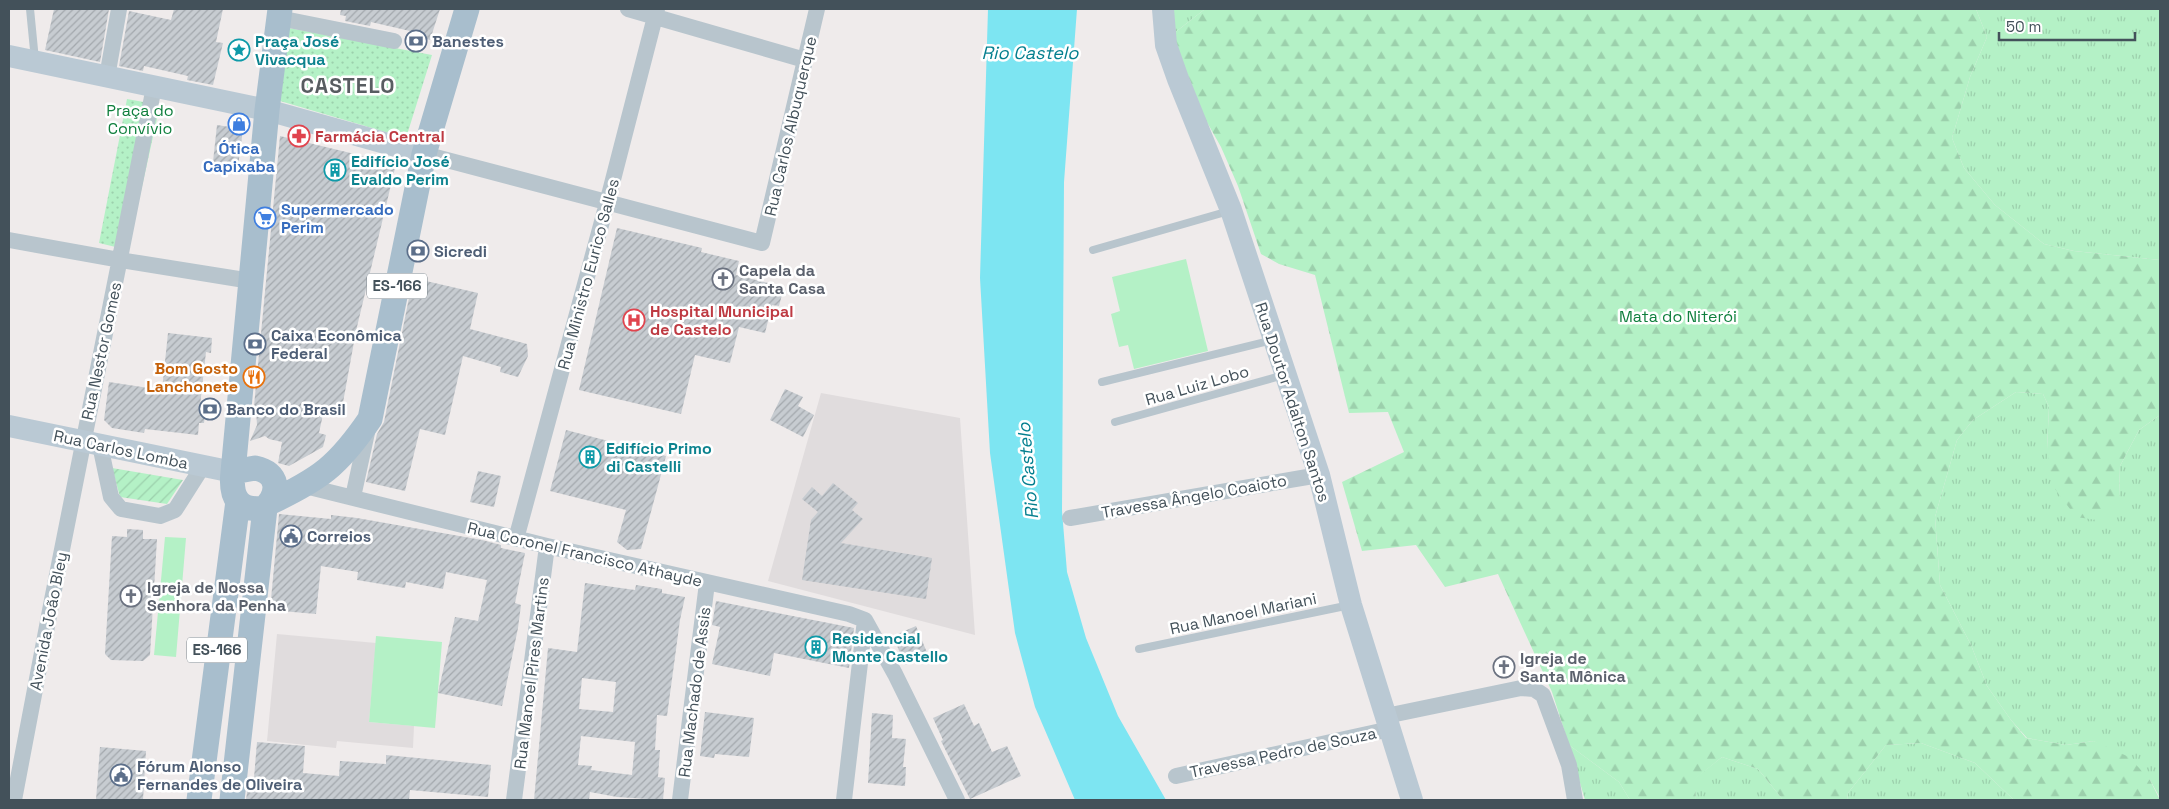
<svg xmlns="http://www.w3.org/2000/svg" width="2169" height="809" viewBox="0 0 2169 809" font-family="'Space Grotesk',sans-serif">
<defs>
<pattern id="grass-tufts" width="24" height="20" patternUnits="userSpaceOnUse" patternTransform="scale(1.25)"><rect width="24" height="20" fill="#b4f1c6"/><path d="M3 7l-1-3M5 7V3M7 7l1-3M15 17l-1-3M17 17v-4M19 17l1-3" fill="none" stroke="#9cd0ac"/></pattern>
<pattern id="forest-firs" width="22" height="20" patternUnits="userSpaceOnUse" patternTransform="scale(1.25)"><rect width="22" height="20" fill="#b4f1c6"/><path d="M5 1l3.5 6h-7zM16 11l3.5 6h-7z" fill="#9cd0ac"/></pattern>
<pattern id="park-dots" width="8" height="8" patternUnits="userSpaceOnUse" patternTransform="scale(1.25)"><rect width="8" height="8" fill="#b4f1c6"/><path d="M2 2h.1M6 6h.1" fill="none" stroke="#9cd0ac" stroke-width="1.8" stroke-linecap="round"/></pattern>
<pattern id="garden-furrows" width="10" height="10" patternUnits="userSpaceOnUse" patternTransform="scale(1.25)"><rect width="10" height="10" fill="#b4f1c6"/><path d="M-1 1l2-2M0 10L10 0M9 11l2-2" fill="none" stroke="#9cd0ac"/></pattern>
<pattern id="building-hatch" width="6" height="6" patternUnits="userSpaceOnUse" patternTransform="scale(1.25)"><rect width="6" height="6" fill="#c7ccd1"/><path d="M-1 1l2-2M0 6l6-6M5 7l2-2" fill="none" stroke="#a3a8ad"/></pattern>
</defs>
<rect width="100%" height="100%" fill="#efebeb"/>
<path fill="#e0dcdd" d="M821 393 960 418 975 635 768 581Z
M277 634 376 643 369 722 414 726 413 748 337 741 336 748 267 741Z"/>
<path fill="url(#grass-tufts)" d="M1169 9H1205L1173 34Z
M1976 9H2160V260L2074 251 2044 244 1995 205 1964 168 1952 138 1970 77 1987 37Z
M2016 392 2043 394 2049 407 2047 449 2119 498 2120 466 2139 430 2160 415V798L2150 780 2094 741 2066 745 2027 738 2011 720 1987 686 1971 645 1940 585 1935 517 1957 440 1973 420Z
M1921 743 1975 763 2014 800H1847L1848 793 1886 745Z
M1569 745 1619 782 1630 800H1585Z
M1722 757 1758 769 1783 800H1696L1694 779Z"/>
<path fill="url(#forest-firs)" d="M1205 9H1976L1987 37 1970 77 1952 138 1964 168 1995 205 2044 244 2074 251 2160 260V415L2139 430 2120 466 2119 498 2104 521 2076 517 2052 485 2047 449 2049 407 2043 394 2016 392 1973 420 1957 440 1935 517 1940 585 1971 645 1987 686 2011 720 2026 738 2066 745 2094 741 2129 757 2150 780 2160 800H2014L1975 763 1921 743 1886 745 1848 793 1847 800H1783L1758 769 1722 757 1695 779 1696 800H1630L1619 782 1569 745 1552 692 1498 574 1445 587 1416 545 1362 551 1342 482 1404 452 1388 412 1349 413 1315 275 1279 264 1261 254 1238 186 1221 147 1195 101 1173 34Z"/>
<path fill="url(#park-dots)" d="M289 28 432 55 406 138 280 101Z
M127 99 160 105 128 250 99 243Z"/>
<path fill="url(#garden-furrows)" d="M112 468 183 480 167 504 120 497Z"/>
<path fill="#b4f1c6" d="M1186 259 1208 351 1134 369 1128 345 1119 347 1111 314 1120 311 1112 277Z
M165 537 186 538 176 657 154 655Z
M376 636 442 642 435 728 369 722Z"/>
<path fill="#7de5f2" d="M988 9H1077L1064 182 1062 511 1067 572 1086 638 1118 716 1166 800H1075L1035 707 1015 633 990 453 980 278Z"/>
<path fill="url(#building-hatch)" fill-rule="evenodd" d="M54 9H109L100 62 45 50Z
M174 9H223L216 42 223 43 213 85 187 80 188 76 144 66 143 71 119 66 129 11 171 20Z
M341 9H440L430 40 409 34 410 31 371 22 370 26 345 21 346 16 340 15Z
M217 125 243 129 237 174 212 171Z
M280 136 396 164 356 331 342 408 325 405 319 433 326 435 323 447 289 466 278 463 282 442 269 439 265 436 250 441 257 425 256 410 254 406Z
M617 228 702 248 701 252 739 261 736 275 784 287 779 306 772 305 765 333 739 327 730 363 695 355 681 414 579 390Z
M413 278 478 293 470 329 527 344 528 356 518 377 500 372 501 367 463 356 445 435 420 429 405 491 366 482 377 434 384 422Z
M168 333 212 338 211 353 206 352 200 406 206 407 204 423H199L198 435 145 429 144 433 112 428 104 420 109 382 162 390Z
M785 389 803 397 798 406 814 415 803 437 770 420Z
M566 430 666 456 641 549 627 550 617 542 626 510 550 491Z
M478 471 501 476 494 507 470 502Z
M833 483 858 503 852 510 863 519 841 543 932 558 926 599 802 580 811 520 818 512 802 499 812 487 822 496Z
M279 514 331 519V515L357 518 482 540 501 545V548L525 553 515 603 521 605 518 628 502 706 438 693 455 617 478 621 487 580 446 572 443 589 406 582 405 588 357 580 358 572 321 566 316 614 270 610Z
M127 529 143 530V539H157L150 655 143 661 111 660 105 654 112 536 127 537Z
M585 583 635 590 636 585 662 589V593L685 597 680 620 667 716 657 715 655 750H660L658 777 665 778 663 800 617 797 590 792 589 800H534L548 648 577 652ZM582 678 616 682 613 712 579 709ZM581 736 635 742 632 775 591 770 592 766 578 765Z
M716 601 854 628 849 668 774 653 770 676 712 664 720 627 712 625Z
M916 626 928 655 905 665 893 636Z
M964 704 974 726 979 723 992 752 1007 746 1021 776 970 799 941 741 943 740 933 718Z
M705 712 754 718 749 757 715 754 714 758 700 756Z
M872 713 893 715 892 738 906 739 903 767H906L905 786 868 783Z
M257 742 305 746 303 773 339 776 340 761 386 764V755L491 765 488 797 410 790 409 800H246L249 778H254Z
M100 747 146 751 143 800H96Z"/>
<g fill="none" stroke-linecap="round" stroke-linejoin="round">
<path stroke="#b8c5cd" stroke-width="8" d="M30 9 35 60
M1093 250 1229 211
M1102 382 1273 340
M1115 422 1284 375
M1139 649 1350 605"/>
<path stroke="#b8c5cd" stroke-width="16" d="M628 9 805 60
M279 18 394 41
M107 77 119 9
M424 154 762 243 817 9
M9 240 120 260 251 281
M100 445 111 497 121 509 160 516 175 510 203 466
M305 486 547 546 849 614 865 620
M353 497 368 428
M1070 518 1319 475
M516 539 607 203 657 9
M865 620 895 674 957 800
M1386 716 1521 688 1534 689 1543 695 1569 765 1575 800
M1176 776 1390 729
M14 800 52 600 154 87
M514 800 547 546
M680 800 707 583
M844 800 865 620"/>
<path stroke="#bac9d4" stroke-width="22" d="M1163 9 1166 45 1178 79 1231 210 1319 475 1351 605 1412 800
M9 56 267 110 424 154
M9 426 233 472"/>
<path stroke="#a8becd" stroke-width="25" d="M255 468C279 473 280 492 265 508 238 512 230 497 233 472Z
M233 472 267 110 280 9
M269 503C320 479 338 466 370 419L424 154 467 9
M199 800 238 501
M232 800 265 508"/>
</g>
<defs>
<g id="bank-ring" transform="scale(1.125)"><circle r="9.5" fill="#fff" stroke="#5c6f8a" stroke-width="1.5"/><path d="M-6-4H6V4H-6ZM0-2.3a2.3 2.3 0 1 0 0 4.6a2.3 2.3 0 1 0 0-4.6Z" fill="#5c6f8a"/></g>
<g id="sight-ring" transform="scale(1.125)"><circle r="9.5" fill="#fff" stroke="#0f9aa8" stroke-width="1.5"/><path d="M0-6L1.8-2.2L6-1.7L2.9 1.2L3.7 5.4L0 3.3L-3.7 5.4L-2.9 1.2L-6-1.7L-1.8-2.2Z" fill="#0f9aa8"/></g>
<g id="shop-ring" transform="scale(1.125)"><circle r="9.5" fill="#fff" stroke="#3f7fe0" stroke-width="1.5"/><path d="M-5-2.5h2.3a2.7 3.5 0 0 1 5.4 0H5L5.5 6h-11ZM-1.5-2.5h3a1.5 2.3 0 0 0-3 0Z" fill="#3f7fe0"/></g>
<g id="pharmacy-ring" transform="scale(1.125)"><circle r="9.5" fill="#fff" stroke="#e0444e" stroke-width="1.5"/><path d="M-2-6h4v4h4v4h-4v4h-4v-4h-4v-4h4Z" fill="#e0444e"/></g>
<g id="building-ring" transform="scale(1.125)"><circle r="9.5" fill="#fff" stroke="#0f9aa8" stroke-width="1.5"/><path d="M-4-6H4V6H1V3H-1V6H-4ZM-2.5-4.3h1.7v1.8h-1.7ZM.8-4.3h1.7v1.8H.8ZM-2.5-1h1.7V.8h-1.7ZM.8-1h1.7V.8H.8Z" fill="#0f9aa8"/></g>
<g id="supermarket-ring" transform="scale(1.125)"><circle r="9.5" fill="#fff" stroke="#3f7fe0" stroke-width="1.5"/><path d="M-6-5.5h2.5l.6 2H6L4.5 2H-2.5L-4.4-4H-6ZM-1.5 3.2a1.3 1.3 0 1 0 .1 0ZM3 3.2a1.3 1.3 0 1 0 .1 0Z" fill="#3f7fe0"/></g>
<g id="church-ring" transform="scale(1.125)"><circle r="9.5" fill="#fff" stroke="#6b7280" stroke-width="1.5"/><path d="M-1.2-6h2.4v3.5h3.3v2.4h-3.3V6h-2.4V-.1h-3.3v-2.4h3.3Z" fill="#6b7280"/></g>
<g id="hospital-ring" transform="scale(1.125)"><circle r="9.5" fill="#fff" stroke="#e0444e" stroke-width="1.5"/><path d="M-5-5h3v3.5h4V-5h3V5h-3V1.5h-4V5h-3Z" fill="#e0444e"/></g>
<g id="restaurant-ring" transform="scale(1.125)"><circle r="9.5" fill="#fff" stroke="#e8710a" stroke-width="1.5"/><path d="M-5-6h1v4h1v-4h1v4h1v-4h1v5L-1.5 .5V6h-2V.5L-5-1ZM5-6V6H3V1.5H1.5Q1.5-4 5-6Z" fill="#e8710a"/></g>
<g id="civic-ring" transform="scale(1.125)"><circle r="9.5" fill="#fff" stroke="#5c6f8a" stroke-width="1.5"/><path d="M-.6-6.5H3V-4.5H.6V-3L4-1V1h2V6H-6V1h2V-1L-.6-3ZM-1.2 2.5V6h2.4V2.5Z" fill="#5c6f8a"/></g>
</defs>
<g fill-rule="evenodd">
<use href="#bank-ring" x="416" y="41"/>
<use href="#sight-ring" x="239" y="50"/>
<use href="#shop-ring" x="239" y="124"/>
<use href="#pharmacy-ring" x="299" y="136"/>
<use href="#building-ring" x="335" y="170"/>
<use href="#supermarket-ring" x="265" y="218"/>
<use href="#bank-ring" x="418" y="251"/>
<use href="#church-ring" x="723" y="279"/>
<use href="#hospital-ring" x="634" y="320"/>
<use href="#bank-ring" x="255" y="344"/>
<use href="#restaurant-ring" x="254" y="377"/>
<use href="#bank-ring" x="210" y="409"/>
<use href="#building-ring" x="590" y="457"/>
<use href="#civic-ring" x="291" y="536"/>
<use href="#church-ring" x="131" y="596"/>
<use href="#building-ring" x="816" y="647"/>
<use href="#church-ring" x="1504" y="667"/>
<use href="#civic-ring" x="121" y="775"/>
</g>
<g text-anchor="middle" stroke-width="5" stroke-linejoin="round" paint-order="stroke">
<g fill="#fff" stroke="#7b858c" stroke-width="1">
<rect x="367" y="273.5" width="60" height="25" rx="4"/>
<rect x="187" y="637.5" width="60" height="25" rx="4"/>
</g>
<g font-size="15" font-weight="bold" fill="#43515a">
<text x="397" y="291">ES-166</text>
<text x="217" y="655">ES-166</text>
</g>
<g font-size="16" font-weight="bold" fill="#0d838f" stroke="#fff" text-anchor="start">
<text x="255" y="47">Praça José<tspan x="255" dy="18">Vivacqua</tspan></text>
<text x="351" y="167">Edifício José<tspan x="351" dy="18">Evaldo Perim</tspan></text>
<text x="606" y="454">Edifício Primo<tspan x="606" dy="18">di Castelli</tspan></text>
<text x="832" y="644">Residencial<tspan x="832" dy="18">Monte Castello</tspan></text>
</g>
<g font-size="16" font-weight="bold" fill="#4e5e75" stroke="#fff" text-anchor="start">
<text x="432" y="47">Banestes</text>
<text x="434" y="257">Sicredi</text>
<text x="271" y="341">Caixa Econômica<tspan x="271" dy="18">Federal</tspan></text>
<text x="226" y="415">Banco do Brasil</text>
<text x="307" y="542">Correios</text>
<text x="137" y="772">Fórum Alonso<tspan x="137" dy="18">Fernandes de Oliveira</tspan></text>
</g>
<g font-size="16" fill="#0f7f3d" stroke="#fff">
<text x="140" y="116">Praça do<tspan x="140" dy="18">Convívio</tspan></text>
<text x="1678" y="322">Mata do Niterói</text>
</g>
<g font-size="16" fill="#43515a" stroke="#fff">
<text transform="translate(790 126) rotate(-77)" y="6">Rua Carlos Albuquerque</text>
<text transform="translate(588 274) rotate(-75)" y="6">Rua Ministro Eurico Salles</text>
<text transform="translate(101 351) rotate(-78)" y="6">Rua Nestor Gomes</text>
<text transform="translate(1197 385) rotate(-16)" y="6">Rua Luiz Lobo</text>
<text transform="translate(1293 402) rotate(72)" y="6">Rua Doutor Adalton Santos</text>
<text transform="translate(121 449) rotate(12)" y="6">Rua Carlos Lomba</text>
<text transform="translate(1194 496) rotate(-10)" y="6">Travessa Ângelo Coaioto</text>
<text transform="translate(585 554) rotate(13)" y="6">Rua Coronel Francisco Athayde</text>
<text transform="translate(1243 613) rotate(-12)" y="6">Rua Manoel Mariani</text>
<text transform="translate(48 621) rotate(-79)" y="6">Avenida João Bley</text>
<text transform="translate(531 673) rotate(-83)" y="6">Rua Manoel Pires Martins</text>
<text transform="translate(694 692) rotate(-83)" y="6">Rua Machado de Assis</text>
<text transform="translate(1283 752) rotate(-12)" y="6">Travessa Pedro de Souza</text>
</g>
<g font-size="16" font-weight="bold" fill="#be3a42" stroke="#fff" text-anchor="start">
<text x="315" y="142">Farmácia Central</text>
<text x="650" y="317">Hospital Municipal<tspan x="650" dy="18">de Castelo</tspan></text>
</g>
<g font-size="16" font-weight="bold" fill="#366cbe" stroke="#fff">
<text x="239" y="154">Ótica<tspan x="239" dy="18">Capixaba</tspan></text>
<text x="281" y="215" text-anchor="start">Supermercado<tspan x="281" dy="18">Perim</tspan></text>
</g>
<g font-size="16" font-weight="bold" fill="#5b616d" stroke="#fff" text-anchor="start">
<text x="739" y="276">Capela da<tspan x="739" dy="18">Santa Casa</tspan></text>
<text x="147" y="593">Igreja de Nossa<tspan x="147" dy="18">Senhora da Penha</tspan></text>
<text x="1520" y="664">Igreja de<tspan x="1520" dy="18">Santa Mônica</tspan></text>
</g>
<g font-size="16" font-weight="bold" fill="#c56008" stroke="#fff" text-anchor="end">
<text x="238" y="374">Bom Gosto<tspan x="238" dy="18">Lanchonete</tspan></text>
</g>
<g font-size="18" font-style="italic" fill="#047f8f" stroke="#fff">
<text x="1030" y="59">Rio Castelo</text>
<text transform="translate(1028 471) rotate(-95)" y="6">Rio Castelo</text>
</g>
<g font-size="21" font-weight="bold" letter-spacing="1" fill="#585d61" stroke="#fff">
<text x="348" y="93">CASTELO</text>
</g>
</g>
<rect width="2169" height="809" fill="none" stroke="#43515a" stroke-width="20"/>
<path d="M1999 32v8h136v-8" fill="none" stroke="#43515a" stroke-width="2.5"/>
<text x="2006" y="32" font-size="15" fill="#43515a" stroke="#ffffff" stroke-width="4" paint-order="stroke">50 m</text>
</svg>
